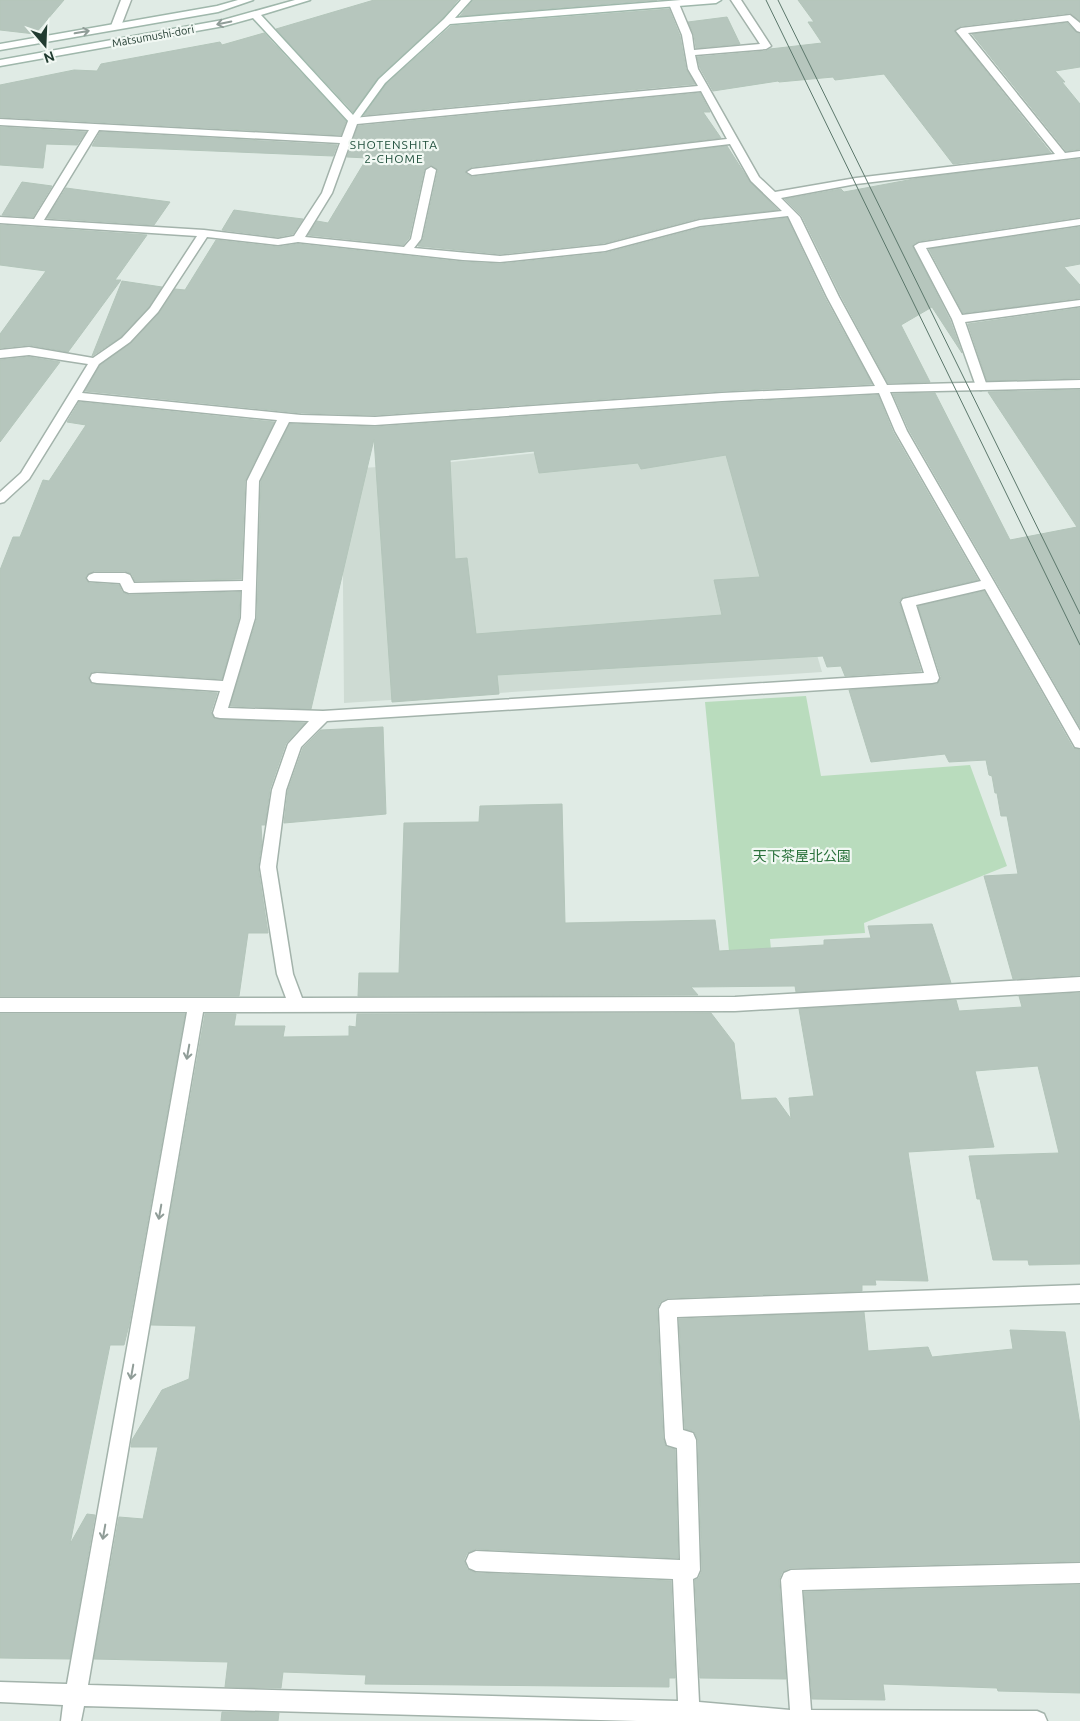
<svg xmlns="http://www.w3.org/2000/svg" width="1080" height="1721" viewBox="0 0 1080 1721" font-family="Ubuntu,'Noto Sans JP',sans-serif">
<rect width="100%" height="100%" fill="#e0ebe5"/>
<path fill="#cedbd3" d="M828 422 796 583 822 672 344 703 342 469 433 464Z"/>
<path fill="#b9dcbd" d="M806 696 821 776 970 765 1007 866 864 923 865 933 770 939 774 981 732 982 705 702Z"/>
<path fill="#b6c6bd" stroke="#b3c5ba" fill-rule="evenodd" d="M0 0H64L35 34 0 30Z
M374 0H458L443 18 378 78 353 112 276 29Z
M473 0H657L460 16Z
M798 0H1080V21L1070 13 961 26 954 31 1051 153 953 164 884 74 835 80 833 77 779 82 778 81 713 91 700 68 697 57 766 51 770 49 822 43 808 22H814Z
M669 9 680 36 686 69 695 84 364 115 386 84 451 26Z
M727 17 740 44 696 48 694 35 688 22Z
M1067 23 1076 32 1080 34V67L1055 71 1065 82H1062L1080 104V149L1066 151 972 34Z
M264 33 346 121 341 135 0 117V85L74 70 97 71 101 64 220 42 222 45Z
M700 93 710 112H703L721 138 472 167 465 173 472 177 727 146 750 182 778 210 700 218 605 243 500 254 418 246 423 239 438 170 430 165 424 170 409 238 403 245 308 235 317 221 328 223 367 158 347 157 358 126Z
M0 127 86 132 77 145 46 144 43 168 0 165Z
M100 132 337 145 333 156 92 146Z
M1080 159V217L919 241 912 245 950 320 962 353 932 307 901 325 930 382 888 383 841 296 802 216 785 199 841 189 844 192 919 178Z
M22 182 52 186 33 217 2 215Z
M66 188 170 202 154 225 47 218Z
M234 210 270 215 303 219 293 234 278 237 222 230Z
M787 218 825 298 872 384 722 391 375 415 301 413 85 391 100 365 131 343 159 313 175 289 185 290 216 240 278 247 298 244 463 262 500 264 605 253 700 228Z
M0 225 147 235 115 280H121L68 352 29 345 0 348V334L46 271 0 265Z
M1080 227V264L1064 267 1080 285V298L963 313 929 249Z
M122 281 162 287 149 307 121 337 92 356Z
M1080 308V378L987 381 968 324Z
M29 357 60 362 0 442V360Z
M1080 390V727L909 430 893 394 935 393 1010 540 1077 527 988 392Z
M878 395 893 432 978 580 903 597 899 601 921 671 845 676 841 666 827 667 823 656 497 675 499 694 392 702 374 439 311 709 230 706 257 618 261 481 290 424 375 427 722 403ZM534 451 539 473 638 463 641 469 726 455 760 577 714 580 722 615 476 634 467 558 455 559 450 460Z
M79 402 274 422 245 481 241 579 135 581 132 574 125 571H94L85 577 89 583 119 585 122 592 129 595 240 592 239 618 222 679 97 671 92 672 88 677 92 684 217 693 211 712 215 719 305 723 286 743 270 789 265 825H261L262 842 258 867 268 933H248L239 996H0V570L13 537H20L43 480 49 481 86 425 67 422Z
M984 591 1073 748 1080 750V975L1013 979 984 876 1018 874 1007 816H1001L997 793H995L992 776 989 775 986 760 949 762 945 754 871 762 849 690 937 684 941 677 918 606Z
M383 727 386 814 284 823 288 790 303 748 321 730Z
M562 804 565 923 715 920 719 951 824 945V940L871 938 868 926 932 924 951 983 796 992 795 986 691 987 698 995 358 996 359 973H399L404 823 479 822 480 806Z
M1080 993V1264L1029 1265 1028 1260H993L980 1199H977L969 1156 1059 1153 1038 1066 975 1071 994 1147 908 1152 928 1281 875 1280 876 1285H862V1291L668 1298 660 1302 657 1309 663 1438 666 1447 675 1449 678 1558 476 1549 467 1553 464 1560 467 1569 476 1573 671 1581 675 1678H669V1687L365 1684 366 1675 283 1672 281 1688 225 1687 228 1662 94 1659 119 1517 143 1519 158 1447H131L132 1440 162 1390 189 1379 196 1326 151 1325 205 1014H236L234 1026H285L283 1037 349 1036V1026L356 1027 357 1014 711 1013 734 1043 741 1100 776 1098 791 1119 789 1098 814 1096 799 1009 956 1000 959 1011 1022 1007 1019 996Z
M0 1014H185L129 1325 124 1345H110L70 1544 87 1514 95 1515 70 1659 0 1658Z
M864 1312 868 1351 928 1347 932 1357 1013 1349 1010 1330 1065 1332 1080 1425V1561L790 1568 782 1572 779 1580 786 1679 700 1678 695 1580 699 1578 702 1570 698 1440 694 1431 685 1429 679 1319Z
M1080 1585V1693L998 1691 997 1688 883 1684 885 1700 812 1699 804 1592Z
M222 1712 279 1713 278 1721H221Z"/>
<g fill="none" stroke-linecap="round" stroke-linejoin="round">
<g stroke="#a3b3ab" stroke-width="3">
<path id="lane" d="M1080 219V225L926 248 962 315 1080 300V306L965 322 987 386 981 390 977 389 952 319 914 246 919 243Z"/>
</g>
<g stroke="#a3b3ab" stroke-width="3">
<path id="street" d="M121 0H131L121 26 119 28H113L111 26Z
M731 0H741L771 46 766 49 695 55 698 69 759 177 775 192 856 178 1055 154 956 31 961 28 1070 15 1080 23V32L1077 31 1068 21 968 33 1065 153 1080 151V157L856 184 781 198 800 217 839 297 887 385 1080 380V388L890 392 907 431 1080 731V748L1075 747 985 589 916 605 939 678 937 682 932 683 327 721 301 747 286 790 276 867 293 974 302 998 735 997 1080 977V991L735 1011 203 1012 88 1685 678 1701 673 1579 476 1571 469 1568 466 1561 469 1554 476 1551 680 1560 677 1448 667 1445 665 1438 659 1309 662 1303 668 1300 1080 1285V1303L677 1317 683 1430 693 1433 696 1440 700 1570 697 1577 693 1579 699 1702 790 1710 781 1580 784 1573 791 1570 1080 1563V1583L802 1590 811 1710 1037 1711 1044 1714 1047 1721H637L84 1706 81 1721H61L63 1705 0 1702V1682L67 1684 187 1012H0V998H286L277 974 260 867 272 790 288 744 309 721 220 718 215 717 213 713 220 691 97 683 92 682 90 678 92 674 97 673 223 681 241 618 242 590 129 593 124 591 120 583 89 581 87 578 89 575 94 573H125L130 575 134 583 243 581 247 481 277 420 78 400 29 479 4 502 0 503V492L21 473 88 364 29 355 0 358V350L29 347 93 358 122 338 150 308 197 236 0 223V217L34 219 89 130 0 125V119L342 137 348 121 353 118 698 86 688 69 682 35 669 4 674 1 679 4 692 35 694 50 760 44ZM701 91 727 139 472 169 467 172 472 175 730 144 751 181 782 211 700 220 605 245 500 256 414 248 421 239 436 170 431 167 426 170 411 239 404 247 305 237 332 193 357 124ZM99 130 340 143 322 193 294 236 278 239 204 230 44 220ZM788 216 827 297 875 386 722 393 375 417 301 415 82 393 99 364 130 342 158 312 207 237 278 245 298 242 463 260 500 262 605 251 700 226ZM879 393 895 431 981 581 903 599 901 602 924 673 323 711 228 708 255 618 259 481 289 422 375 425 722 401Z"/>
</g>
<g stroke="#9fb7ab" stroke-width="3">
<path id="secondary" d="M238 0H253L218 12 0 50V44L217 6Z
M295 0H310L261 15 353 115 379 79 444 19 461 0H471L455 18 681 0H721L716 3 450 24 385 83 356 123H350L253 18 224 26 0 66V60L223 20Z"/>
</g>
<use href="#lane" fill="#fff" fill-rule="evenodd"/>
<use href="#street" fill="#fff" fill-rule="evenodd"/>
<use href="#secondary" fill="#fff" fill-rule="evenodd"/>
<path stroke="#5b776b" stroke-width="1" d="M766 0 1080 645
M778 0 1080 614"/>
</g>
<defs><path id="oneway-shaft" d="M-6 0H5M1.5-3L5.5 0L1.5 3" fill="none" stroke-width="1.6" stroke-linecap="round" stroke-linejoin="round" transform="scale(1.25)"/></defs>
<g stroke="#909d98">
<use href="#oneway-shaft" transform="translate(224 23) rotate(168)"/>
<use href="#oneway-shaft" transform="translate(82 32) rotate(-10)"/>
<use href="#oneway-shaft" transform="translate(188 1052) rotate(100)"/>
<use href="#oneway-shaft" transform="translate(160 1212) rotate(100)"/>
<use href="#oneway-shaft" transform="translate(132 1372) rotate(100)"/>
<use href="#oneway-shaft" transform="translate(104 1532) rotate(100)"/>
</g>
<g text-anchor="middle" stroke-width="4.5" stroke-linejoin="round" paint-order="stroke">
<g font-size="11" fill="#213b30" stroke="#f1f8f3">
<text transform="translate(153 36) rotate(-10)" y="4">Matsumushi-dori</text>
</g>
<g font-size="12" letter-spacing="1" fill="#1d4d3a" stroke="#f1f8f3">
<text x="394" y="149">SHOTENSHITA<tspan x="394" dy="14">2-CHOME</tspan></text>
</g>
<g font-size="14" fill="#2b723c" stroke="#f1f8f3">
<text x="802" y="861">天下茶屋北公園</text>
</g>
</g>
<g transform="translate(45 45) rotate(161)" stroke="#f1f8f3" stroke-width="4" paint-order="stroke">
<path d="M0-4L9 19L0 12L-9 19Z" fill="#213b30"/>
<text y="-8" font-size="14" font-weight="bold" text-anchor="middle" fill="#213b30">N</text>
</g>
</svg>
